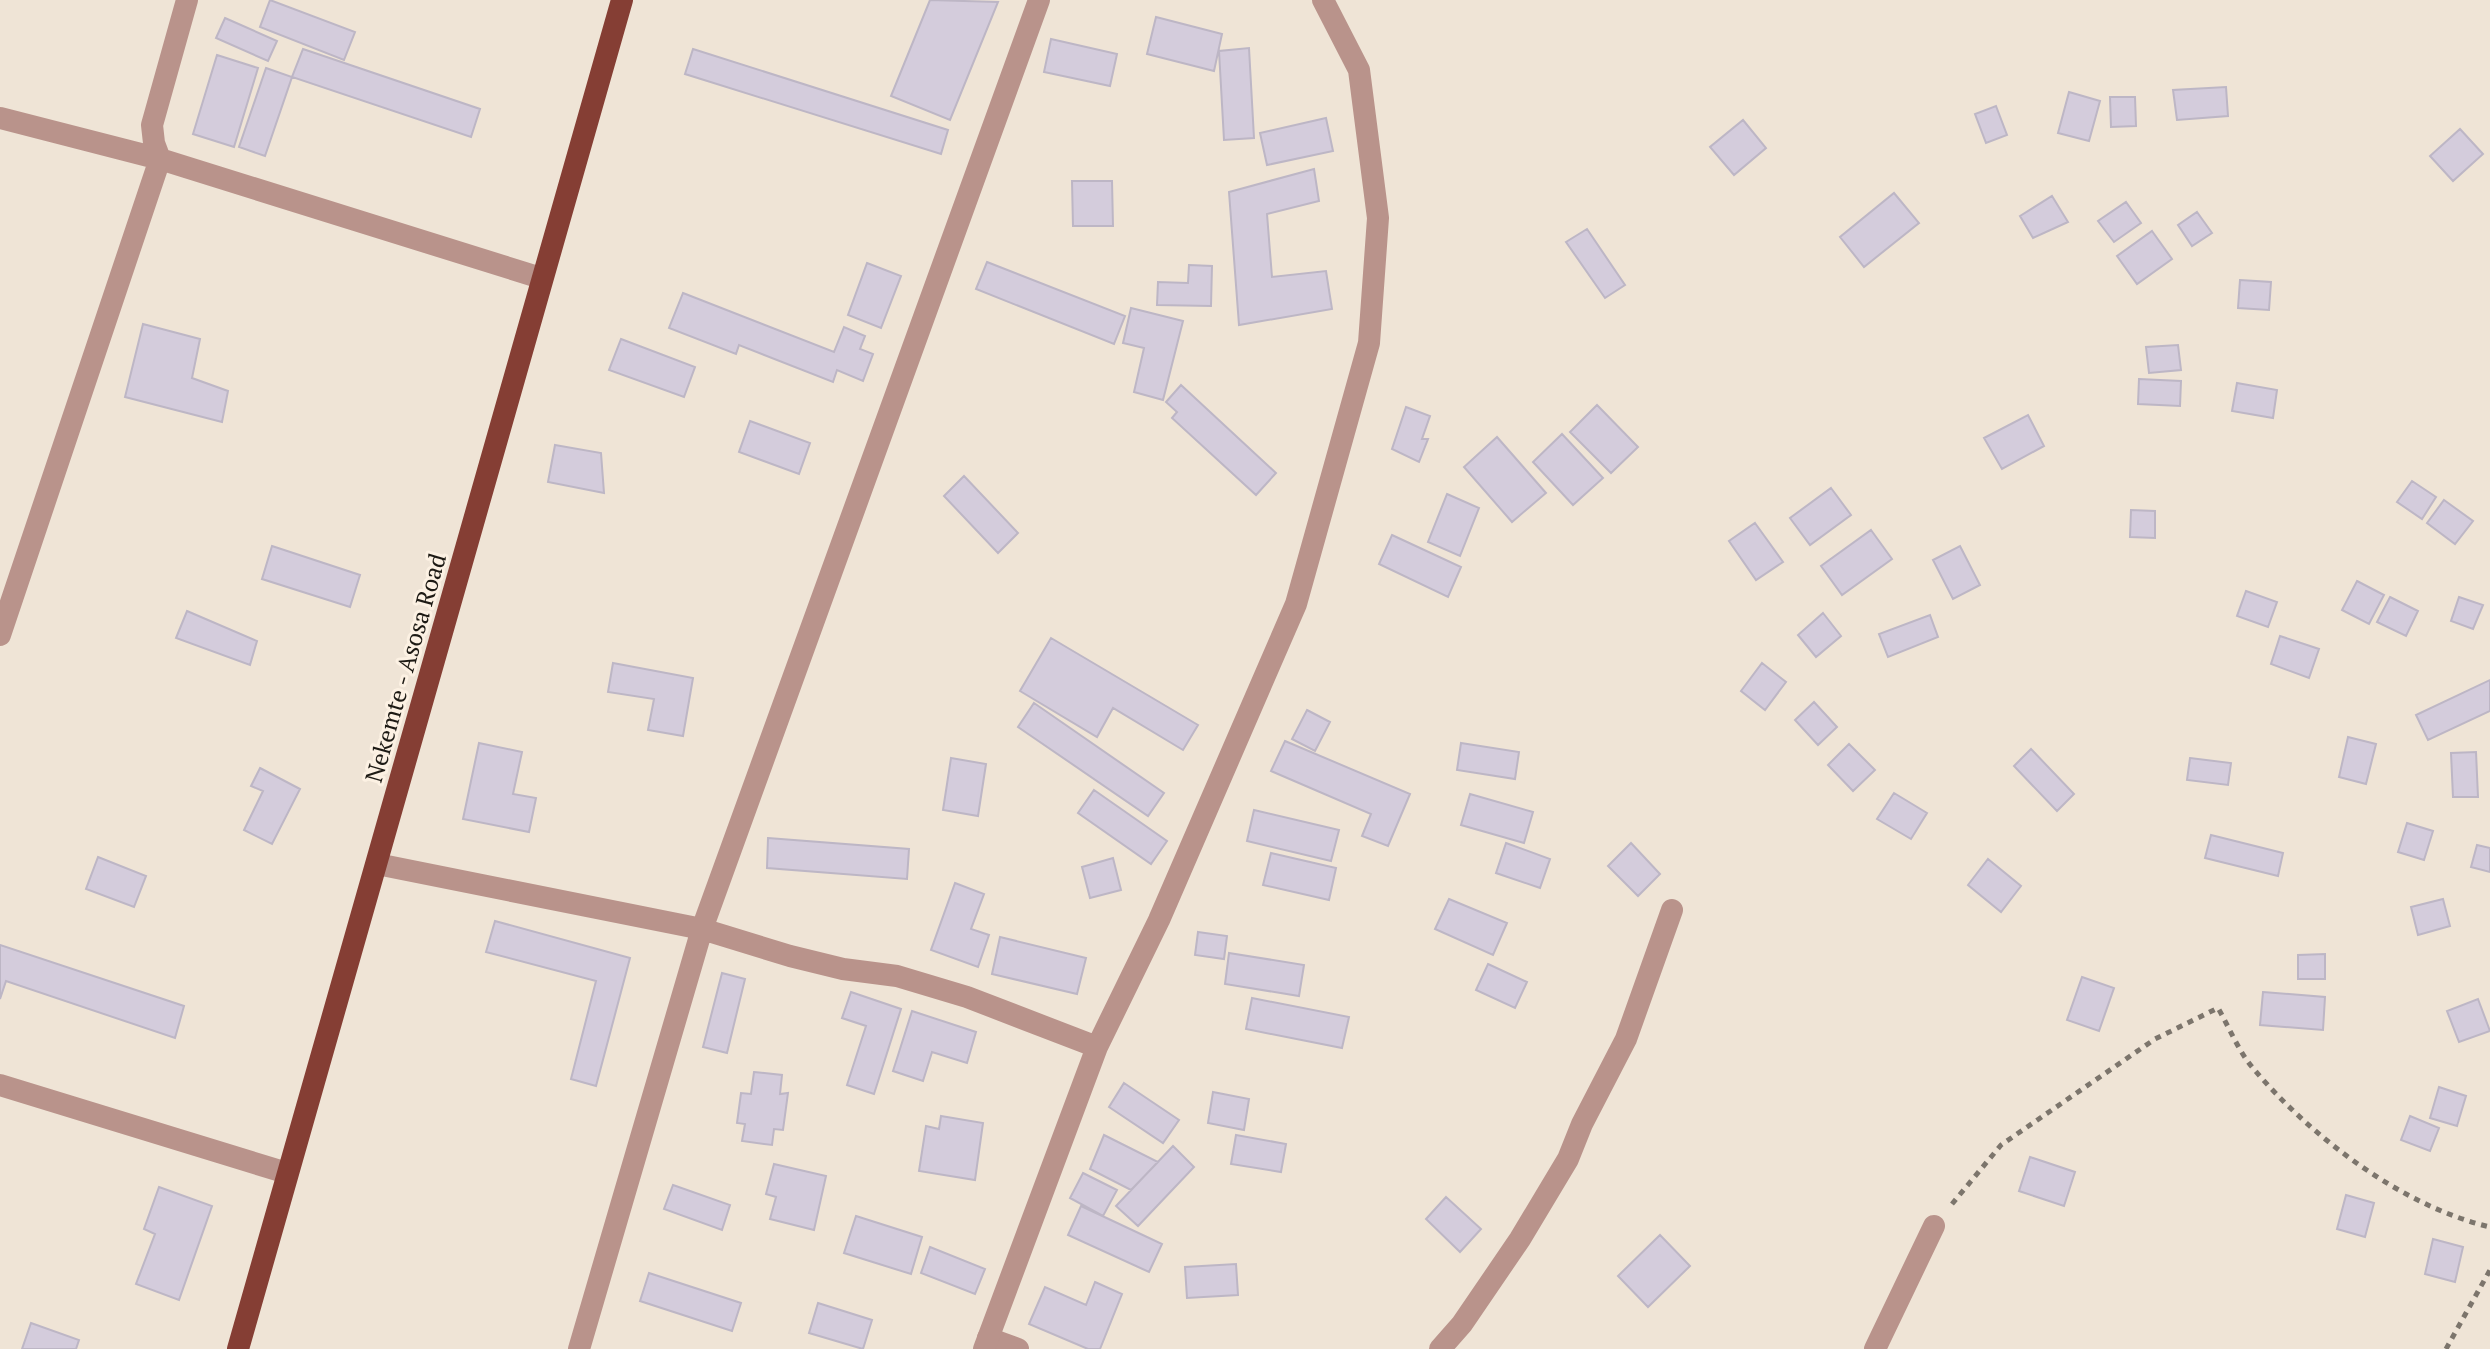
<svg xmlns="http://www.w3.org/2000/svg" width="2490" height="1349" viewBox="0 0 2490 1349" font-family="'PT Serif',serif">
<rect width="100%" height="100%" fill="#efe4d6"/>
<path fill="#d4ccdc" stroke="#bdb6c5" stroke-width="2" d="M270 0 355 32 344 60 260 27Z
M930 0 998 2 950 120 891 96Z
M1156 17 1222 34 1214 71 1147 54Z
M225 18 277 41 268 61 216 38Z
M1051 39 1117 54 1110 86 1044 72Z
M1249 48 1254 138 1224 140 1219 51Z
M303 49 480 109 471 137 292 77Z
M693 49 948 130 941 154 685 74Z
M217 55 258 68 234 147 193 134Z
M266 68 292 77 265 156 239 147Z
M2226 87 2228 116 2177 120 2173 90Z
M2069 92 2100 101 2089 141 2058 133Z
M2110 97H2135L2136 126 2111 127Z
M1996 106 2007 135 1986 143 1975 114Z
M1326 118 1333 151 1267 165 1260 133Z
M1743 120 1766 148 1734 175 1710 147Z
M2460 129 2483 154 2453 181 2430 156Z
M1314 169 1319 201 1267 214 1272 277 1326 271 1332 309 1239 325 1229 192Z
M1072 181H1112L1113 226H1073Z
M1894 193 1919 223 1864 267 1840 237Z
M2052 196 2068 222 2033 238 2020 216Z
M2126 202 2141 223 2114 242 2098 221Z
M2197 212 2212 233 2192 246 2178 225Z
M1587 229 1625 285 1605 298 1566 242Z
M2152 231 2172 259 2137 284 2117 256Z
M987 262 1125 316 1114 344 976 289Z
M867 263 901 276 881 328 848 315Z
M1189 265 1212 266 1211 306 1157 305 1158 282 1188 283Z
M2240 280 2271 282 2269 310 2238 308Z
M683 293 834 352 844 327 865 336 860 349 873 354 863 381 837 370 833 382 739 345 736 354 669 328Z
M1131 308 1183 321 1163 400 1134 392 1144 348 1123 343Z
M143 324 200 339 192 378 228 391 222 422 125 397Z
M621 339 695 367 684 397 609 370Z
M2178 345 2181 370 2149 373 2146 347Z
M2139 379 2181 381 2180 406 2138 404Z
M2237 383 2277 390 2273 418 2232 411Z
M1181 385 1276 473 1256 495 1172 418 1177 412 1166 402Z
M1597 405 1638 447 1611 473 1570 432Z
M1406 407 1430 416 1422 439H1428L1419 462 1392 449Z
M2028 415 2044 446 2002 469 1984 438Z
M750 421 810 443 799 474 739 452Z
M1562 434 1603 478 1573 505 1533 462Z
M1497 437 1546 493 1512 522 1464 467Z
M555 445 601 453 604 493 548 482Z
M964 476 1018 533 998 553 944 496Z
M2412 481 2436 497 2422 519 2397 502Z
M1831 488 1851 515 1810 545 1790 518Z
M1447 494 1479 508 1460 556 1428 542Z
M2444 500 2473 521 2455 544 2427 523Z
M2131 510 2155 511V538L2130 537Z
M1755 523 1783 562 1756 580 1729 541Z
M1871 530 1892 559 1842 595 1821 566Z
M1392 535 1461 567 1448 597 1379 564Z
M272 546 360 575 350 607 262 579Z
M1960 546 1980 585 1953 599 1933 560Z
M2357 581 2384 595 2369 624 2342 610Z
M2246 591 2277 602 2268 627 2237 616Z
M2390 597 2418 611 2406 636 2377 622Z
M2459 597 2483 605 2473 629 2451 621Z
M187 611 257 641 250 665 176 638Z
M1823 613 1841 636 1816 657 1798 635Z
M1930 615 1938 637 1888 657 1879 634Z
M2280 636 2319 649 2309 678 2271 664Z
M1051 638 1198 725 1183 750 1113 708 1097 737 1020 691Z
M613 663 693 678 683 736 648 730 654 699 608 692Z
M1762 663 1786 682 1765 710 1741 691Z
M2490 680V711L2428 740 2416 715Z
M1814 702 1837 727 1818 745 1795 720Z
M1034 703 1164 793 1148 816 1018 727Z
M1307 710 1330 722 1315 751 1292 739Z
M2348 737 2376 744 2366 784 2339 777Z
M1285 741 1410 794 1388 846 1362 836 1371 814 1271 771Z
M479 743 522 752 513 794 536 798 529 832 463 819Z
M1461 743 1519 752 1515 779 1457 770Z
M1849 744 1875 770 1853 791 1828 765Z
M2031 749 2074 794 2057 811 2014 766Z
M2476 752 2478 797H2453L2451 753Z
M951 758 986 764 978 816 943 810Z
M2190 758 2231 763 2228 785 2187 780Z
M260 768 300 789 272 844 244 830 263 791 251 786Z
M1094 790 1167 841 1151 864 1078 813Z
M1894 793 1927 813 1911 839 1877 819Z
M1470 794 1533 812 1524 843 1461 825Z
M1254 810 1339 830 1331 861 1247 841Z
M2407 823 2433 831 2424 860 2398 852Z
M2211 835 2283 853 2278 876 2205 858Z
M768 838 909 849 907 879 767 868Z
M1506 843 1550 859 1540 888 1496 873Z
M1631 843 1660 874 1638 896 1608 866Z
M2477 845 2490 848V872L2471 867Z
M1271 853 1336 868 1329 900 1263 885Z
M98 857 146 876 134 907 86 889Z
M1113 858 1121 890 1090 898 1082 867Z
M1988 859 2021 886 2001 912 1968 885Z
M955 883 984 894 971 929 989 935 978 967 931 950Z
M1449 899 1507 923 1493 955 1435 929Z
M2443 899 2450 926 2418 935 2411 907Z
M495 921 630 958 596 1086 571 1079 596 981 486 952Z
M1198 932 1227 936 1224 959 1195 955Z
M1000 937 1086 958 1077 994 992 974Z
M0 945 184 1006 175 1038 6 981 0 999Z
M1229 953 1304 965 1299 996 1225 984Z
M2325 954V979H2298V955Z
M1488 964 1527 982 1515 1008 1476 990Z
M722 973 745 979 727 1053 703 1047Z
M2082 977 2114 988 2099 1031 2067 1020Z
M851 992 901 1009 874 1094 847 1085 866 1026 842 1018Z
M2263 992 2325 997 2323 1030 2260 1025Z
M1252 998 1349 1017 1342 1048 1246 1029Z
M2478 999 2490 1031 2459 1042 2447 1011Z
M912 1011 976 1032 967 1063 932 1052 923 1081 893 1071Z
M754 1072 782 1075 780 1094 788 1093 783 1130 774 1129 772 1145 742 1141 745 1124 737 1123 741 1093 751 1094Z
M1124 1083 1179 1120 1163 1143 1109 1107Z
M2439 1087 2466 1096 2457 1126 2430 1118Z
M1213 1092 1249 1099 1244 1130 1208 1123Z
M941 1116 983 1123 975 1180 919 1171 926 1126 939 1129Z
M2410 1116 2439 1128 2430 1151 2401 1140Z
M1104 1135 1158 1162 1131 1190 1090 1169Z
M1236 1135 1286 1144 1281 1172 1231 1164Z
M1173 1146 1194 1167 1138 1226 1116 1206Z
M2030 1157 2075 1172 2064 1206 2019 1191Z
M774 1164 826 1176 814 1230 770 1219 776 1197 766 1194Z
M1083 1173 1117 1190 1103 1216 1070 1198Z
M673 1185 730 1205 722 1230 664 1209Z
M159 1187 212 1206 179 1300 136 1284 155 1234 144 1229Z
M2346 1195 2374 1203 2365 1237 2337 1229Z
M1446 1197 1481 1229 1460 1252 1426 1219Z
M1081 1206 1162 1244 1149 1272 1068 1235Z
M856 1216 922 1237 911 1274 844 1253Z
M1660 1235 1690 1266 1648 1307 1618 1276Z
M2433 1239 2463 1247 2455 1282 2425 1274Z
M930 1247 985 1269 975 1294 921 1273Z
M1236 1264 1238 1295 1187 1298 1185 1267Z
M649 1273 741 1303 732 1331 640 1301Z
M1095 1282 1122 1294 1100 1349H1088L1029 1324 1045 1287 1086 1305Z
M818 1303 872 1320 863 1349 809 1333Z
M31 1323 79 1340 76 1349H22Z"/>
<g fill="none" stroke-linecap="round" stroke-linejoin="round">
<path stroke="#7c756c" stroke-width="5" stroke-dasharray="6 6" stroke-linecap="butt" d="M1952 1204 2001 1145 2155 1039 2218 1008C2229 1027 2238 1050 2252 1067 2310 1136 2401 1206 2490 1227
M2446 1349 2490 1270"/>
<path stroke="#b9938b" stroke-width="22" d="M988 1338 1018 1349
M1440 1349 1462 1324 1520 1239 1568 1159 1582 1124 1626 1039 1672 910
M1875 1349 1934 1226"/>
<path stroke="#b9938b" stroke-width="22" d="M0 118 160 159 541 278
M0 635 160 159 154 143 152 125 187 0
M377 864 702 929 790 956 843 969 897 976 967 997 1097 1047
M0 1085 287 1173
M579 1349 702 929 1039 0
M984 1349 1097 1047 1159 920 1296 604 1369 343 1378 218 1359 70 1323 0"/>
<path stroke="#853e34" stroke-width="22" d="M238 1349 622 0"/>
</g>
<g text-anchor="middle" stroke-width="6" stroke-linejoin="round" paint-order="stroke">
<g font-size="24" fill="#1d1a14" stroke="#fcf1e3">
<text transform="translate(406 668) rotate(-74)" y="8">Nekemte - Asosa Road</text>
</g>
</g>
</svg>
